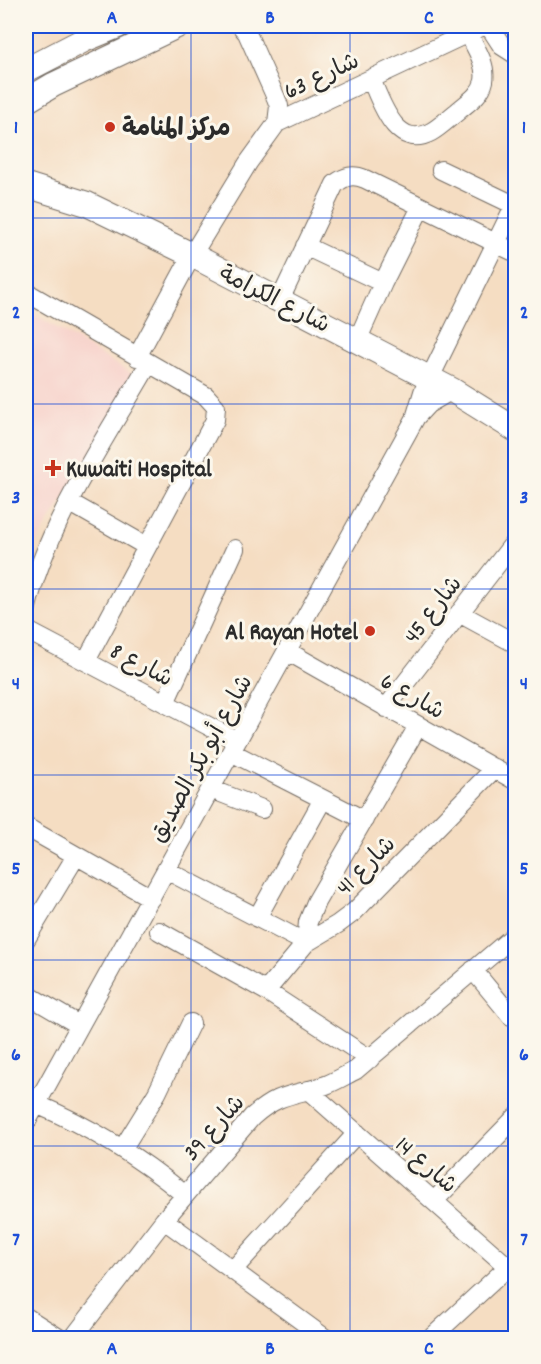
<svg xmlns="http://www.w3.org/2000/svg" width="541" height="1364" viewBox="0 0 541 1364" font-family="Dekko,'Playpen Sans Arabic',sans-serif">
<rect width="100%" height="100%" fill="#fbf7ec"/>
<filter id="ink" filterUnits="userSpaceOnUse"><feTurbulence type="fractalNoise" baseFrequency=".0167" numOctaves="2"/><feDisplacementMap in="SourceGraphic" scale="12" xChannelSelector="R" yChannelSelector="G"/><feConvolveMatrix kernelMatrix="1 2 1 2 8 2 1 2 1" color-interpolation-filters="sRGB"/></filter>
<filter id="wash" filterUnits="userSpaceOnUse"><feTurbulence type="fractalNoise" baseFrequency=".008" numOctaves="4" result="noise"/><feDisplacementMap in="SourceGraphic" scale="24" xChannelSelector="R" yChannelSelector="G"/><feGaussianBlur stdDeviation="1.35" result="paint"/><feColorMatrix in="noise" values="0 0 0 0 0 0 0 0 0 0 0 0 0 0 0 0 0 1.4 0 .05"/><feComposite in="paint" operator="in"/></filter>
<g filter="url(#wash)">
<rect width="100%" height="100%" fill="#f5ddc2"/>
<path fill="#f7d0c9" d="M26 309 137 377 26 560Z"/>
</g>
<g filter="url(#ink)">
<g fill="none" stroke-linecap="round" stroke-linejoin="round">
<g stroke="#726960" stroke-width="20">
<path id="minor" d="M489 26 502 46 516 55
M371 79C381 102 396 151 431 132 440 127 449 118 457 112 467 103 481 95 484 81 487 64 475 47 468 33
M277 123 483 26
M441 170 514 205
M305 246 383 283
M26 292 206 396 216 407 215 420 86 661
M280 300 335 184C345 176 353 174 365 179L516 253
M357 341 383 283 421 207
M137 357 192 255 248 163 277 123 279 106 276 98 247 33 241 26
M416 415 423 392 516 202
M69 502 146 546
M26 611C46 524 105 440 149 363
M459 613 516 644
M26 630 237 741
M287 651 516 781
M165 703 235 549
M386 708 516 540
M231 752 364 820
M211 789 262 809
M26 827 151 898
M166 870 306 943 308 922 316 902 418 726
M257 918 323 799
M159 931 266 991 370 1059
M26 939 76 856
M473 970 511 1016
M266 991 306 943 338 924 354 912 495 768
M26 994 79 1025
M308 1090 516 1274
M36 1104C91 1127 139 1157 185 1195
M26 1123 416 417 428 404 452 390
M123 1148 157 1093 191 1023
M434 1201 516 1117
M164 1220 325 1338
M233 1270 357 1133
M26 1317 59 1338
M73 1338 164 1220 252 1117C280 1092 294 1096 326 1085 336 1081 346 1075 356 1070L516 934
M431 1338 508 1267"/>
</g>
<g stroke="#726960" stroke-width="26">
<path id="major" d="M26 70 84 40 118 26
M26 101 53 85 177 26
M26 185 87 204 192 255 452 390 516 430"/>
</g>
<use href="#minor" stroke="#fff" stroke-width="18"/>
<use href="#major" stroke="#fff" stroke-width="24"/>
</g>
</g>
<path fill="none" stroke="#1d4ed8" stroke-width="1.5" stroke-opacity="0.55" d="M191 26V1338M350 26V1338M26 218H516M26 404H516M26 589H516M26 775H516M26 960H516M26 1146H516"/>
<g fill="#c8321e" stroke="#fbf7ec" stroke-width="2">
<circle cx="110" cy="127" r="6"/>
<path d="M50 459h6v6h6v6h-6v6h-6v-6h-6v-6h6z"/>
<circle cx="370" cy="631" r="6"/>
</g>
<g text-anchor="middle" stroke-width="6" stroke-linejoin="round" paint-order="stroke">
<g font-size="24" fill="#2b2b2b" stroke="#fbf7ec">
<text transform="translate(321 75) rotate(-25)" y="8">شارع 63</text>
<text transform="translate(275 298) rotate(27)" y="8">شارع الكرامة</text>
<text transform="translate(432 609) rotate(-52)" y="8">شارع 45</text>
<text transform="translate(142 664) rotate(28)" y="8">شارع 8</text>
<text transform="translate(413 695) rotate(30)" y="8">شارع 6</text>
<text transform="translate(200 758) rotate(-61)" y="8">شارع أبو بكر الصديق</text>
<text transform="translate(365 865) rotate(-45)" y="8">شارع 41</text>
<text transform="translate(213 1127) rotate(-48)" y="8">شارع 39</text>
<text transform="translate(427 1164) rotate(41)" y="8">شارع 14</text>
</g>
<g font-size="24" font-weight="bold" fill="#2b2b2b" stroke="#fbf7ec" text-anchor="start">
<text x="122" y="135">مركز المنامة</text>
<text x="66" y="476">Kuwaiti Hospital</text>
<text x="358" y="639" text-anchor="end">Al Rayan Hotel</text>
</g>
</g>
<rect width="541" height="1364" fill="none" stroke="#fbf7ec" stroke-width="66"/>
<rect x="33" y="33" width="475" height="1298" fill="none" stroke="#1d4ed8" stroke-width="2"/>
<g font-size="20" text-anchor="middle" font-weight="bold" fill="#1d4ed8">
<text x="112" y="23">A</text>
<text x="270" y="23">B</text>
<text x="429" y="23">C</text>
<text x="16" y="133">1</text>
<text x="524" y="133">1</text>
<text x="16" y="318">2</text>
<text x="524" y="318">2</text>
<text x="16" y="503">3</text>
<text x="524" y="503">3</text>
<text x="16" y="689">4</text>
<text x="524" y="689">4</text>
<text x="16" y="874">5</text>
<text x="524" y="874">5</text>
<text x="16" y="1060">6</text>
<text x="524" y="1060">6</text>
<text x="16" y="1245">7</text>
<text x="524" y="1245">7</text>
<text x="112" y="1354">A</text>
<text x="270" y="1354">B</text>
<text x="429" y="1354">C</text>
</g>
</svg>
